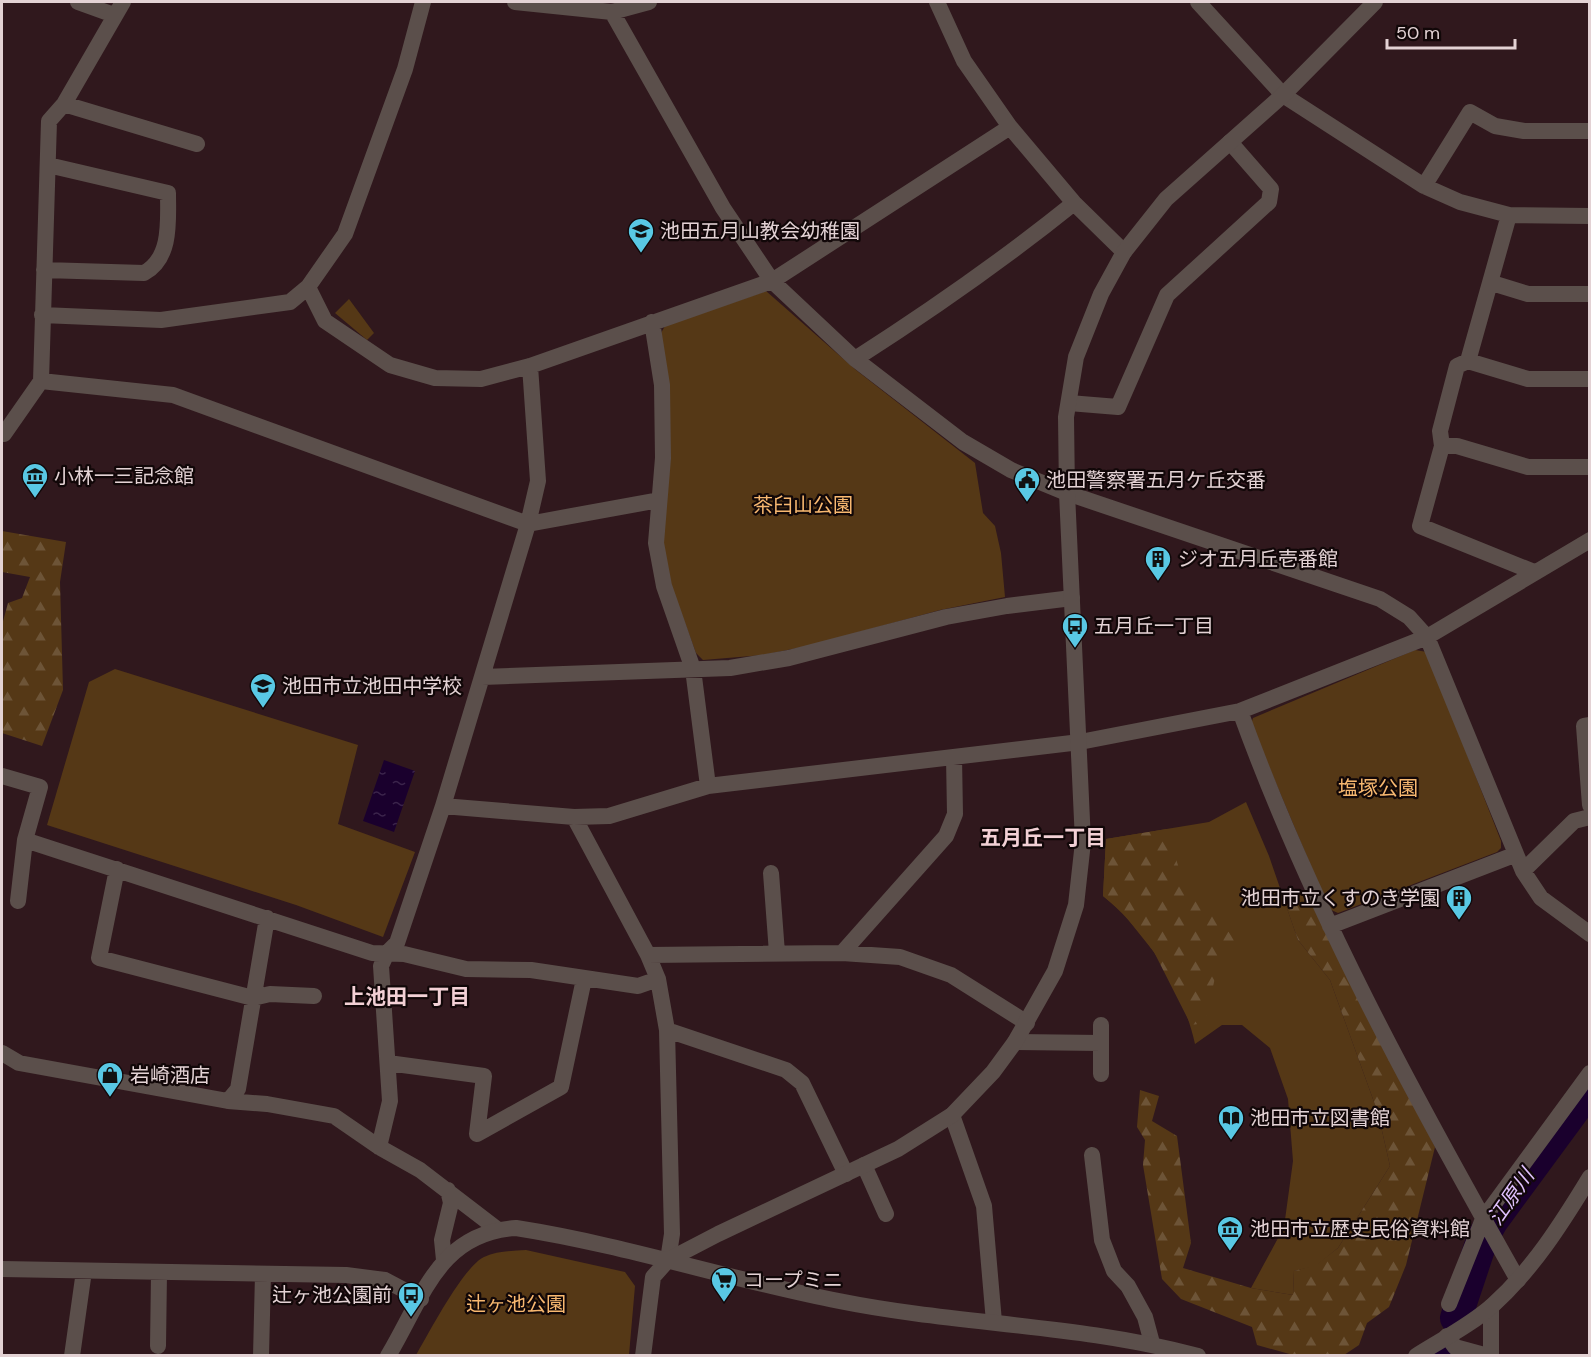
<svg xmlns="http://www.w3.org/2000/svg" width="1591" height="1357" viewBox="0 0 1591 1357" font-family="'DM Sans','Noto Sans JP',sans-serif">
<defs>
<pattern id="forest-firs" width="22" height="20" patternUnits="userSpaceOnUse" patternTransform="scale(1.5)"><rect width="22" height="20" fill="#553816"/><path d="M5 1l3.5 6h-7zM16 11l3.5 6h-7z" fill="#6d5437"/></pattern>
<pattern id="water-ripples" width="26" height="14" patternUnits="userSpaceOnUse" patternTransform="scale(1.5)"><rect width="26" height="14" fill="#1a002d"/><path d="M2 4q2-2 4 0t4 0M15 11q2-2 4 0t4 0" fill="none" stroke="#3b244b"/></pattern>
</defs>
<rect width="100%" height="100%" fill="#30181d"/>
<path fill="#553816" d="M766 291 856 370 975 463 983 513 995 526 1001 553 1005 597 940 610 812 645 763 655 703 660 696 653 671 585 663 543 661 333 665 326Z
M349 299 374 333 367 340 335 313Z
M1415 650 1427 652 1501 841V848L1497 852 1338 913 1329 909 1251 724 1253 718Z
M115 669 358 745 338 824 415 852 383 937 296 905 47 825 89 682Z
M1246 802 1269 856 1298 940 1330 980 1378 1113 1390 1166 1338 1248 1316 1266 1294 1271 1293 1295 1251 1288 1284 1227 1293 1161 1288 1099 1270 1048 1242 1025H1222L1195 1044C1183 989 1147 932 1103 896L1106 839 1209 822Z
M526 1250 625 1272 635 1286 629 1355H416C429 1333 463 1267 484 1257 497 1251 512 1251 526 1250Z"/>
<path fill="url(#forest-firs)" d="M2 531 66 542 60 582 63 690 42 746 2 733V625L8 603 22 598 30 577 2 572Z
M1167 829 1180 872 1236 941 1216 973 1205 1023 1191 1025 1154 952 1122 912 1103 896 1106 839Z
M1306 891 1435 1147 1406 1265 1389 1307 1367 1323 1359 1345 1344 1355H1293L1257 1345 1252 1327 1181 1299 1162 1279 1143 1165 1145 1140 1137 1127 1140 1090 1159 1096 1152 1121 1177 1136 1191 1243 1183 1268 1251 1288 1293 1295 1294 1271 1316 1265 1338 1248 1390 1166 1378 1113 1330 980 1298 940 1284 900Z"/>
<path fill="url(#water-ripples)" d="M384 760 415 771 394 832 363 821Z"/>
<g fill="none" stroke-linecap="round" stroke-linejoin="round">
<path stroke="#1a002d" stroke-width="32" d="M1456 1318 1483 1237 1493 1220 1590 1088
M1440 1356 1444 1350"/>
<path stroke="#5b4f4b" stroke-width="16" d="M78 2 114 15
M515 2 612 12 649 2
M937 2 964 61 1010 127 1074 203 1124 252
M1198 2 1283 95 1424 186 1460 202 1509 215 1590 216
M612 12 723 208 772 281 855 359 963 442 1011 470 1067 493 1380 599 1409 617 1427 637 1523 871 1541 898 1590 934
M64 104 197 144
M1424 186 1470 112 1495 126 1524 131H1590
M1509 215 1468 361 1457 366 1440 431 1442 446 1420 526 1534 572
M44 270 144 273C172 258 168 220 168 193L48 165
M1492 283 1528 294H1590
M308 287 325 321 390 365 435 378 481 379 530 366 772 281 1010 127
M42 315 161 320 290 302 308 287 345 234 405 69 423 2
M652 322 662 385 663 458 656 543 664 586 693 669 708 786
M855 359C933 309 1002 261 1074 203
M1468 361 1528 379H1590
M41 381 173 395 528 524 659 500
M1069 403 1118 407 1167 295 1269 202 1271 189 1230 142
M2 434H4L41 381 49 121 64 104 123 2
M1442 446H1457L1528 467H1590
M482 677 730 668 789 658 946 617 1007 606 1072 598
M1240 711C1312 910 1414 1096 1518 1280
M1590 725 1584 726 1590 805
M2 776 40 787 25 840 18 901
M443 806 574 817 609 816 708 786 1080 742 1240 711 1427 637 1590 540
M574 817 648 955 658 979 667 1030 672 1234 668 1260
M25 840 372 953 404 954 466 969 531 970 638 986 658 979
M117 869 99 958 253 998 270 994 314 996
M1523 871 1574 821 1590 817
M771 873 777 953
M1330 926 1514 855
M842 953 946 836 955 814 954 757
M648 955 842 953 900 957 951 975 1027 1023
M667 1030 786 1070 802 1083 846 1174
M1015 1042 1101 1043
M2 1053 19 1063 228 1101 267 1104 334 1116 379 1147 420 1170 497 1229
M388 1063 484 1076 477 1134 561 1087 584 979
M1101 1074V1025
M228 1101 238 1089 267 918
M952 1115 984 1206 994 1322
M379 1147 390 1101 381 966 387 953 397 943 443 806 528 524 538 481 530 366
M1092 1155 1102 1240 1114 1271 1128 1286 1145 1317 1152 1343
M864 1165 886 1214
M444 1260 442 1240 451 1203 448 1190
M2 1269 346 1275 385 1280 421 1299
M1449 1304 1483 1219 1590 1073
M1447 1336 1455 1347 1488 1356
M158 1346 159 1273
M72 1356 84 1271
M261 1356 263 1274
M1491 1356V1307"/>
<path stroke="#5b4f4b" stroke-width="16" d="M388 1356C423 1298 438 1233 516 1228 625 1245 731 1280 839 1301 958 1325 1080 1324 1198 1356
M643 1356 653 1277 668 1260 718 1234 898 1149 952 1115 993 1072 1015 1042 1055 971 1076 905 1083 842 1067 493 1066 417 1076 357 1101 294 1124 252 1166 199 1283 95 1375 2
M1416 1356C1441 1340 1471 1325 1493 1305 1533 1269 1562 1223 1590 1177"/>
</g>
<defs>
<g id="school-pin" transform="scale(1.35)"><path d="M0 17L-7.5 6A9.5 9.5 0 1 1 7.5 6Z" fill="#59c8e4" stroke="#110708"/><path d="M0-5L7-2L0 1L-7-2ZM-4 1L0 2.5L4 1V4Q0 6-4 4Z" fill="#111"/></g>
<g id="museum-pin" transform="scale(1.35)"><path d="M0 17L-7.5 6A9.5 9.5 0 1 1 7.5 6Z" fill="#59c8e4" stroke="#110708"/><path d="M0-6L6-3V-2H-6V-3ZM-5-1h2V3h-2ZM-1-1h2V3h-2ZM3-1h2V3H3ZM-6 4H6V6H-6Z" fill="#111"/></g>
<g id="civic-pin" transform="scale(1.35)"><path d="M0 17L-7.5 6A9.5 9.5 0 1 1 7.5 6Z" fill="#59c8e4" stroke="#110708"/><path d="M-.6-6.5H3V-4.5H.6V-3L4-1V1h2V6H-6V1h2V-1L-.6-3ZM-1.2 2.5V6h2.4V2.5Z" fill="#111"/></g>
<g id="building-pin" transform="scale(1.35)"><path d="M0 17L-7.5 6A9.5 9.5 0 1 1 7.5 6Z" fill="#59c8e4" stroke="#110708"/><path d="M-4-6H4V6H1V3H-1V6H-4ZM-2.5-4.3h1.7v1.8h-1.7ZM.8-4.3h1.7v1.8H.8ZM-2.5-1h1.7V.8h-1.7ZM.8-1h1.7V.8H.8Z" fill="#111"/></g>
<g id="bus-pin" transform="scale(1.35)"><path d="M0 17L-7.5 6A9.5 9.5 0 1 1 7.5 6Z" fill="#59c8e4" stroke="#110708"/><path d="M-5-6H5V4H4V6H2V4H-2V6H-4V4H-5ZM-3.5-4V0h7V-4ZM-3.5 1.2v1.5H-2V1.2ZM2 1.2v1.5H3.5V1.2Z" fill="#111"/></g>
<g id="shop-pin" transform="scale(1.35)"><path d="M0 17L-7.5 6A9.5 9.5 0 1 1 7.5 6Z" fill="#59c8e4" stroke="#110708"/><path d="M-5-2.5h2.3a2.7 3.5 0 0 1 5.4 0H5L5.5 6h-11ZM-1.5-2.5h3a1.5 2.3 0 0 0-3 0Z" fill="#111"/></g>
<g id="library-pin" transform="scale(1.35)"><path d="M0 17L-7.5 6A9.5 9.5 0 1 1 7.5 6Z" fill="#59c8e4" stroke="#110708"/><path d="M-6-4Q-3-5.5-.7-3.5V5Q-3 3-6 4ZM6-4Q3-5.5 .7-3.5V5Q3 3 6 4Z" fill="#111"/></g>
<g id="supermarket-pin" transform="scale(1.35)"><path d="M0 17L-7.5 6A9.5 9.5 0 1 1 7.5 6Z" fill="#59c8e4" stroke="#110708"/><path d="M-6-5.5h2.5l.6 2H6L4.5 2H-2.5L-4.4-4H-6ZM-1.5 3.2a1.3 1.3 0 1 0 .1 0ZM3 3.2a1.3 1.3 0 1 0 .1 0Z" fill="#111"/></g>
</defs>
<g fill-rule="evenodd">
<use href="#school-pin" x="641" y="231"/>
<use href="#museum-pin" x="35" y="476"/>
<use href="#civic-pin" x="1027" y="480"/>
<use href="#building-pin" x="1158" y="559"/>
<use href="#bus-pin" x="1075" y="626"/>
<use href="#school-pin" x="263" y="686"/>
<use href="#building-pin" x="1459" y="898"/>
<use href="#shop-pin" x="110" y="1075"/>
<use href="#library-pin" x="1231" y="1118"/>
<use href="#museum-pin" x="1230" y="1229"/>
<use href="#supermarket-pin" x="724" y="1280"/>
<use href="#bus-pin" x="411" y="1295"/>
</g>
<g text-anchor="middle" stroke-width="4.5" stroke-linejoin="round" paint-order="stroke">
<g font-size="20" fill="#e3d2d4" stroke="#110708" text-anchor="start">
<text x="660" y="238">池田五月山教会幼稚園</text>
<text x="54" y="483">小林一三記念館</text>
<text x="1046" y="487">池田警察署五月ケ丘交番</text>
<text x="1178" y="566">ジオ五月丘壱番館</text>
<text x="1094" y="633">五月丘一丁目</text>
<text x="282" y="693">池田市立池田中学校</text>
<text x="1440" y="905" text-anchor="end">池田市立くすのき学園</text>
<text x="130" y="1082">岩崎酒店</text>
<text x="1250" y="1125">池田市立図書館</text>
<text x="1250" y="1236">池田市立歴史民俗資料館</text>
<text x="744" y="1287">コープミニ</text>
<text x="392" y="1302" text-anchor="end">辻ヶ池公園前</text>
</g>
<g font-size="20" fill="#f8b870" stroke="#110708">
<text x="803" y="512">茶臼山公園</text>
<text x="1378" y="795">塩塚公園</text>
<text x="516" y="1311">辻ヶ池公園</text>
</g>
<g font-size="21" font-weight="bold" fill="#f2d0d5" stroke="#110708">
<text x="1043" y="845">五月丘一丁目</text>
<text x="407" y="1004">上池田一丁目</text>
</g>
<g font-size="21" font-style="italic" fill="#dec0fc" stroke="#110708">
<text transform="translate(1511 1197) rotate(-55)" y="7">江原川</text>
</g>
</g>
<rect width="1591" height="1357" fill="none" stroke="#e3d2d4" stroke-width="6"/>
<path d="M1387 39v9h128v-9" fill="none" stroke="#e3d2d4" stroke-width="3"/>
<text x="1396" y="39" font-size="18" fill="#e3d2d4" stroke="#110708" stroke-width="4.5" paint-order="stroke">50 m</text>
</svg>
